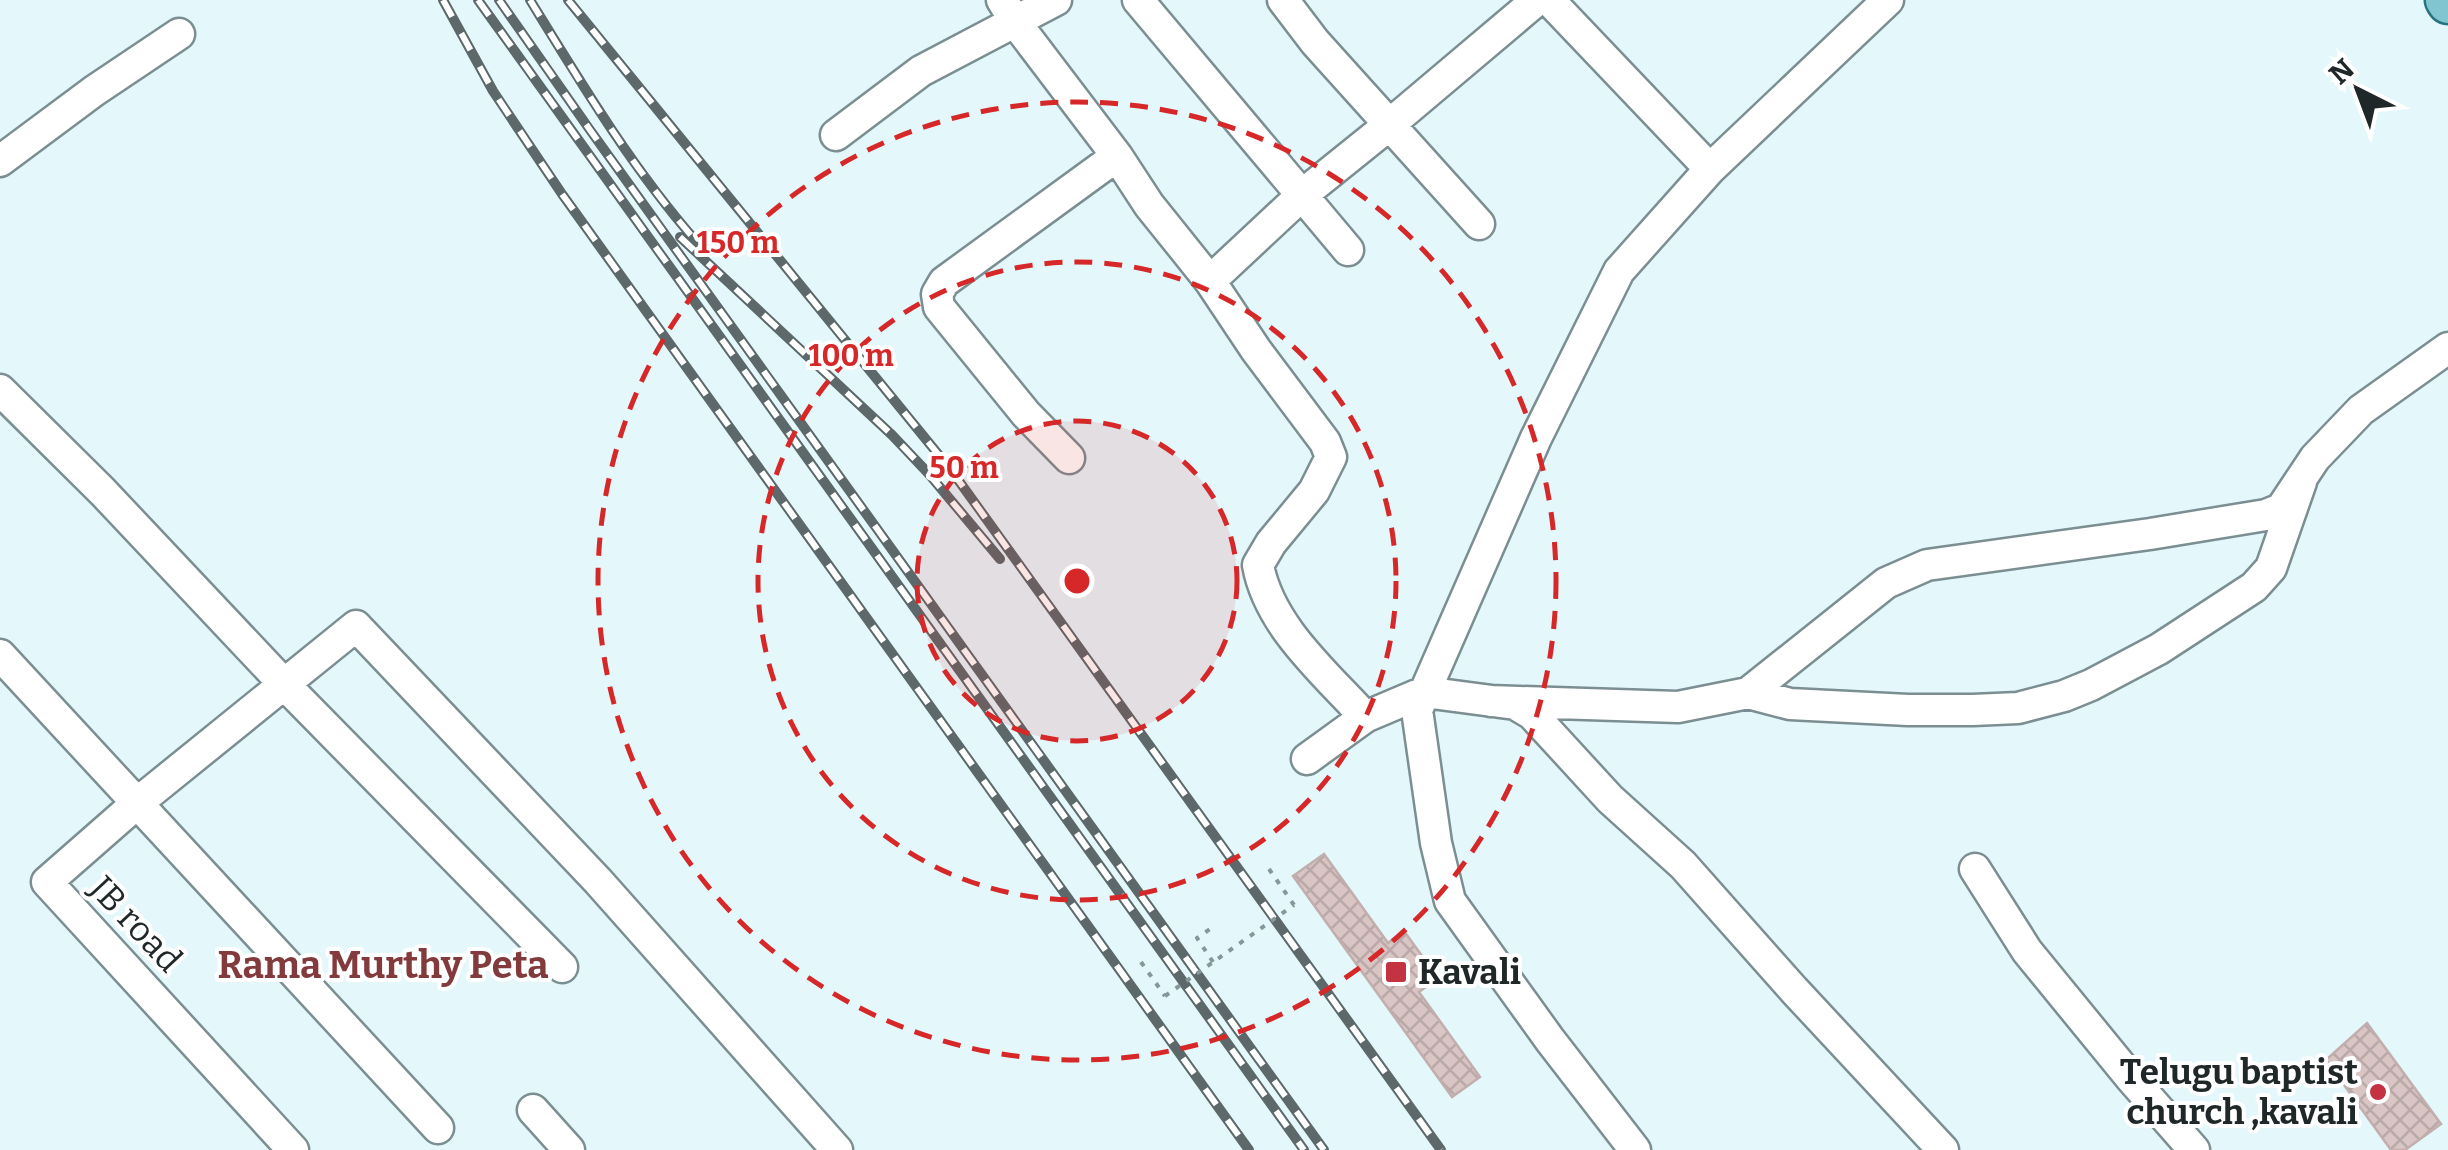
<svg xmlns="http://www.w3.org/2000/svg" width="2448" height="1150" viewBox="0 0 2448 1150" font-family="Bitter,serif">
<defs>
<pattern id="building-cross-hatch" width="8" height="8" patternUnits="userSpaceOnUse" patternTransform="scale(2.5)"><rect width="8" height="8" fill="#d8c5c4"/><path d="M0 0l8 8M0 8l8-8" fill="none" stroke="#b9a9a8"/></pattern>
</defs>
<rect width="100%" height="100%" fill="#e4f8fc"/>
<path fill="url(#building-cross-hatch)" stroke="#c1aead" stroke-width="2.5" d="M1324 854 1388 943 1404 931 1438 978 1419 992 1480 1077 1452 1097 1293 876Z
M2367 1023 2441 1124 2405 1150H2391L2326 1060Z"/>
<g fill="none" stroke-linecap="round" stroke-linejoin="round">
<g stroke="#7b8e91" stroke-width="35">
<path id="minor" d="M1002 0 1016 23 1117 156 1149 205 1210 281 1256 350 1325 442 1331 457 1314 491 1271 543 1258 565C1269 626 1325 673 1365 717
M1138 0 1348 250
M1283 0 1315 42 1479 224
M1549 0 1710 169
M836 135 921 71 1056 0
M0 161 94 91 179 34
M1210 281 1302 195 1389 125 1537 0
M0 390 103 492 284 684 562 967
M1069 458 1026 414 939 307 937 294 944 282 1117 156
M0 655 438 1128
M1748 693 1886 583 1927 565 2150 534 2266 515 2281 509 2315 458 2361 410 2448 348
M1490 701 1678 707 1748 693 1790 704 1908 710H1973L2018 708 2064 696 2091 685 2159 649 2254 587 2271 568 2301 482
M1307 759 1365 717 1424 692 1515 704 1532 714 1610 799 1683 865 1794 990 1943 1150
M1975 869 2027 951 2130 1077 2194 1150
M533 1110 569 1150
M293 1150 47 882 136 804 356 626 598 881 837 1150
M1635 1150 1550 1040 1450 901 1436 843 1417 710 1536 438 1619 271 1710 169 1888 0"/>
</g>
<g stroke="#277480" stroke-width="45">
<path id="major" d="M2446 0 2448 3"/>
</g>
<path stroke="#879698" stroke-width="4" stroke-dasharray="5 8" stroke-linecap="butt" d="M1269 869 1294 905
M1141 962 1165 996
M1213 962 1197 938 1216 925"/>
<use href="#minor" stroke="#fff" stroke-width="30"/>
<use href="#major" stroke="#80c5cf" stroke-width="40"/>
<g stroke="#5c686a" stroke-width="10">
<path id="rail" d="M443 0 493 91 562 194 1249 1150
M478 0 1304 1150
M499 0 590 130 1324 1150
M530 0C581 83 632 168 696 241
M568 0 951 470 1441 1150
M680 237 892 435 928 473 1000 559"/>
</g>
<use href="#rail" stroke="#fff" stroke-width="6" stroke-dasharray="19" stroke-linecap="butt"/>
<path stroke="#879698" stroke-width="4" stroke-dasharray="5 8" stroke-linecap="butt" d="M1165 996 1294 905"/>
</g>
<circle cx="1077" cy="581" r="160" fill="#d62828" fill-opacity=".12"/>
<g fill="none" stroke="#d62828" stroke-width="5" stroke-dasharray="18 12">
<circle cx="1077" cy="581" r="160"/>
<circle cx="1077" cy="581" r="319"/>
<circle cx="1077" cy="581" r="479"/>
</g>
<g fill="#c33342" stroke="#fff" stroke-width="4">
<rect x="1384" y="960" width="24" height="24" rx="5"/>
<circle cx="2378" cy="1092" r="10"/>
</g>
<g text-anchor="middle" stroke-width="8" stroke-linejoin="round" paint-order="stroke">
<g font-size="35" fill="#1f2728" stroke="#fff">
<text transform="translate(136 924) rotate(47)" y="12">JB road</text>
</g>
<g font-size="35" font-weight="bold" fill="#1f2728" stroke="#fff" text-anchor="start">
<text x="1418" y="984">Kavali</text>
<text x="2358" y="1084" text-anchor="end">Telugu baptist<tspan x="2358" dy="40">church ,kavali</tspan></text>
</g>
<g font-size="38" font-weight="bold" fill="#823a3c" stroke="#fff">
<text x="383" y="978">Rama Murthy Peta</text>
</g>
</g>
<circle cx="1077" cy="581" r="15" fill="#d62828" stroke="#fff" stroke-width="5"/>
<g font-size="30" text-anchor="middle" font-weight="bold" fill="#d62828" stroke="#fff" stroke-width="8" stroke-linejoin="round" paint-order="stroke">
<text x="738" y="253">150 m</text>
<text x="851" y="366">100 m</text>
<text x="964" y="478">50 m</text>
</g>
<g transform="translate(2358 90) rotate(318)" stroke="#ffffff" stroke-width="8" paint-order="stroke">
<path d="M0-8L18 38L0 25L-18 38Z" fill="#1f2728"/>
<text y="-15" font-size="28" font-weight="bold" text-anchor="middle" fill="#1f2728">N</text>
</g>
</svg>
